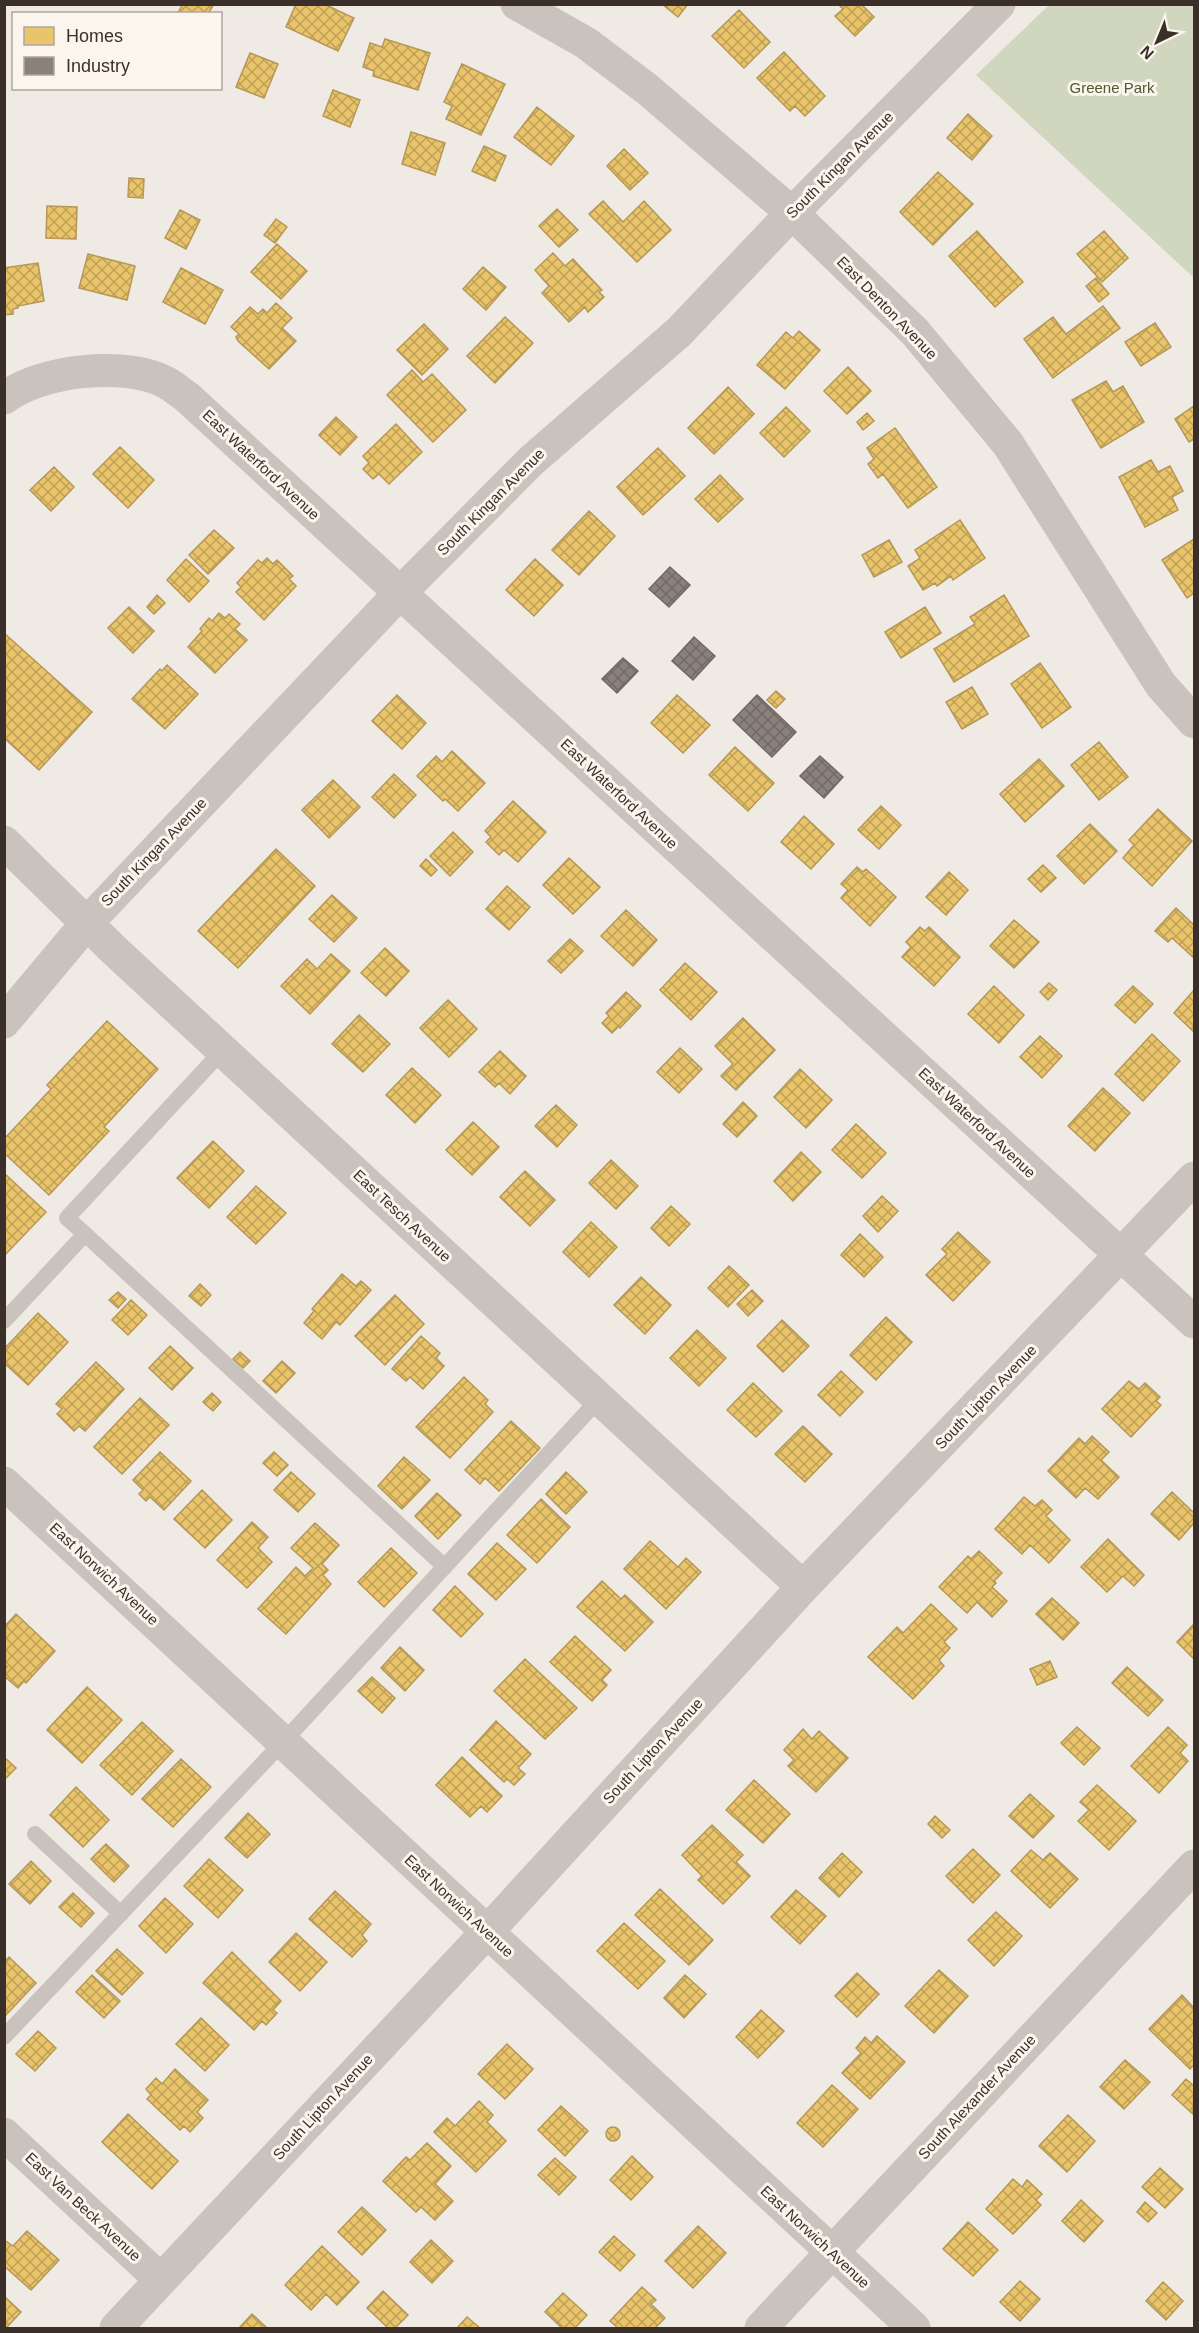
<svg xmlns="http://www.w3.org/2000/svg" width="1199" height="2333" viewBox="0 0 1199 2333" font-family="Helvetica,sans-serif">
<defs>
<pattern id="homes-cross-hatch" width="8" height="8" patternUnits="userSpaceOnUse" patternTransform="scale(1.5)"><rect width="8" height="8" fill="#e9c46a"/><path d="M0 0l8 8M0 8l8-8" fill="none" stroke="#bea057"/></pattern>
<pattern id="industry-cross-hatch" width="8" height="8" patternUnits="userSpaceOnUse" patternTransform="scale(1.5)"><rect width="8" height="8" fill="#8a817c"/><path d="M0 0l8 8M0 8l8-8" fill="none" stroke="#726a66"/></pattern>
</defs>
<rect width="100%" height="100%" fill="#f0eae4"/>
<path fill="#d1d6be" d="M1049 5H1194V278L976 75Z"/>
<path fill="url(#homes-cross-hatch)" stroke="#b59757" stroke-width="1.5" d="M183 4H214L208 14H177Z
M296 4H324L354 18 338 51 286 27Z
M662 4H688L678 17Z
M838 4H861L874 17 855 36 835 16 843 9Z
M739 10 770 42 744 68 712 36Z
M385 39 430 53 418 90 373 76 374 71 363 67 370 43 382 47Z
M784 52 825 96 805 116 795 106 790 111 757 78Z
M250 53 278 64 264 98 236 87Z
M462 64 505 84 481 135 446 119 452 106 444 102Z
M333 90 360 100 350 127 323 116Z
M537 107 574 136 551 165 514 137Z
M968 114 992 136 972 160 947 138Z
M411 132 445 143 435 175 402 164Z
M484 146 506 156 495 181 472 171Z
M624 149 648 173 630 190 607 166Z
M938 172 973 204 933 245 900 212Z
M129 178 144 179 143 198 128 197Z
M603 201 623 222 644 201 671 230 637 262 589 214Z
M47 206 77 207 76 239 46 238Z
M557 209 578 230 559 247 539 226Z
M180 210 200 220 186 249 165 238Z
M276 219 287 227 275 243 264 235Z
M977 231 1023 282 995 307 949 256Z
M1104 231 1128 258 1102 282 1077 254Z
M277 244 307 271 281 299 251 272Z
M553 253 565 266 573 259 602 290 599 292 604 297 588 312 585 307 569 322 542 293 549 286 535 270Z
M88 254 135 266 127 300 79 288Z
M38 263 44 301 18 306V308L13 309V314L4 315V268Z
M483 267 506 287 486 310 463 289Z
M181 268 223 290 205 324 163 302Z
M1096 278 1109 294 1099 302 1086 286Z
M276 303 292 318 282 328 296 341 269 369 238 341 236 337 239 334 231 327 250 307 258 314 263 309 267 313Z
M1103 306 1120 328 1053 378 1024 339 1053 317 1066 334Z
M505 317 533 343 495 383 467 356Z
M1155 323 1171 347 1141 366 1125 342Z
M424 324 448 349 422 375 397 350Z
M799 331 820 350 785 389 757 365 786 332 793 338Z
M848 367 871 391 847 414 824 391Z
M412 370 423 382 432 374 466 410 433 442 387 395Z
M1106 381 1113 392 1123 386 1144 422 1101 448 1072 400Z
M728 387 754 414 714 454 688 428Z
M1194 406V439L1189 442 1175 419Z
M786 407 810 431 784 457 760 433Z
M867 413 874 421 863 430 857 422Z
M336 417 357 437 340 455 319 435Z
M396 424 422 452 389 484 379 474 373 479 363 469 369 463 363 456Z
M895 428 937 487 908 508 883 474 878 478 868 464 874 459 867 448Z
M120 447 154 480 128 508 93 474Z
M658 448 685 476 643 515 617 487Z
M1151 460 1158 472 1170 466 1183 491 1172 497 1178 510 1145 527 1119 477Z
M54 467 74 487 51 511 30 490Z
M720 475 743 499 718 522 695 499Z
M589 511 615 536 579 575 552 550Z
M960 520 985 558 953 580 951 576 937 586 935 583 923 590 908 566 920 558 915 550Z
M214 530 234 548 208 574 189 555Z
M1194 539V593L1187 598 1162 560Z
M889 540 902 562 874 577 862 555Z
M267 558 273 564 277 560 293 576 289 579 296 586 264 620 236 592 241 587 237 583 258 560 262 563Z
M186 559 209 581 189 602 167 580Z
M535 559 563 585 534 616 506 590Z
M157 595 165 603 154 614 147 607Z
M1004 595 1029 636 954 682 934 649 975 624 970 617Z
M129 607 154 631 133 653 108 628Z
M925 607 941 633 901 658 885 632Z
M219 613 225 618 229 614 240 624 235 629 247 640 215 673 188 647 202 631 200 629 209 618 212 621Z
M4 633 92 712 39 770 4 738Z
M1040 663 1071 707 1042 728 1011 684Z
M167 665 198 694 165 729 132 699 160 669 162 671Z
M972 687 988 714 962 729 946 702Z
M776 691 785 699 776 708 767 700Z
M397 695 426 723 402 749 372 721Z
M677 695 710 725 683 753 651 723Z
M1099 742 1128 777 1099 800 1071 765Z
M735 747 774 783 748 811 709 775Z
M452 751 485 783 458 811 445 799 443 801 417 776 436 756 442 762Z
M1039 759 1064 786 1025 822 1000 794Z
M394 774 416 795 394 818 372 797Z
M333 780 360 807 329 838 302 810Z
M513 801 546 832 518 862 504 850 499 855 486 842 491 837 485 831Z
M881 806 901 825 879 849 858 830Z
M1158 809 1192 841 1152 886 1123 858 1134 845 1129 840Z
M804 816 834 844 811 869 781 842Z
M1090 824 1117 851 1084 884 1057 856Z
M453 832 473 852 450 876 430 856Z
M276 849 315 886 238 968 198 931Z
M569 858 600 887 573 914 543 885Z
M426 859 437 870 431 876 420 866Z
M1043 865 1056 878 1041 892 1028 879Z
M857 867 863 872 866 869 896 897 870 926 841 898 848 890 841 884Z
M949 872 968 890 946 915 926 897Z
M507 886 530 907 509 930 486 909Z
M332 895 357 918 334 942 309 919Z
M1176 908 1194 925V958L1172 938 1168 942 1155 931Z
M626 910 657 940 633 966 601 936Z
M1014 920 1039 942 1014 968 990 946Z
M920 927 925 931 929 927 960 957 934 986 902 957 911 947 906 942Z
M570 939 583 951 561 973 548 961Z
M385 948 409 971 386 996 361 973Z
M331 954 350 971 310 1014 281 986 307 959 317 969Z
M685 963 717 992 691 1020 660 990Z
M1049 983 1057 990 1048 1000 1040 992Z
M994 986 1024 1015 999 1043 968 1014Z
M1133 986 1153 1004 1135 1023 1115 1005Z
M1194 990V1032L1174 1013Z
M626 992 641 1006 620 1028 619 1026 612 1033 602 1023 609 1016 606 1013Z
M448 1000 477 1029 449 1057 420 1028Z
M359 1015 390 1044 363 1072 332 1044Z
M743 1018 775 1050 736 1090 721 1076 733 1064 715 1046Z
M107 1021 158 1069 104 1127 109 1131 49 1195 4 1153V1139L51 1089 47 1085Z
M1152 1034 1180 1061 1143 1101 1115 1074Z
M1040 1036 1062 1056 1042 1078 1020 1057Z
M680 1048 702 1069 679 1093 657 1072Z
M500 1051 526 1076 510 1094 499 1083 495 1087 479 1072Z
M412 1068 441 1095 415 1123 386 1095Z
M800 1069 832 1100 806 1128 774 1097Z
M1103 1088 1130 1113 1095 1151 1068 1126Z
M743 1102 757 1116 737 1137 723 1124Z
M556 1105 577 1125 557 1147 535 1126Z
M473 1122 499 1147 472 1175 446 1150Z
M856 1124 886 1153 862 1178 832 1150Z
M213 1141 244 1171 209 1208 177 1178Z
M801 1152 821 1172 793 1201 774 1181Z
M611 1160 638 1186 616 1209 589 1183Z
M525 1171 555 1200 530 1226 500 1197Z
M4 1173 46 1212 4 1256Z
M256 1186 286 1213 256 1244 227 1217Z
M882 1196 898 1211 878 1232 863 1216Z
M671 1206 690 1224 669 1246 651 1228Z
M591 1222 617 1247 589 1277 563 1252Z
M958 1232 990 1262 953 1301 926 1275 947 1254 942 1249Z
M860 1234 883 1257 864 1277 841 1255Z
M729 1266 749 1285 728 1307 708 1288Z
M342 1274 356 1286 361 1281 371 1290 340 1325 336 1322 322 1339 304 1323 314 1311 312 1309Z
M641 1277 671 1305 645 1334 614 1305Z
M200 1284 211 1295 201 1306 189 1296Z
M752 1290 763 1301 748 1316 737 1304Z
M118 1292 126 1299 118 1308 109 1300Z
M395 1295 424 1324 385 1365 355 1336Z
M131 1300 147 1315 128 1335 112 1320Z
M38 1313 68 1342 28 1385 4 1363V1349Z
M886 1317 912 1342 876 1380 850 1355Z
M782 1320 809 1346 783 1372 757 1346Z
M697 1330 726 1358 699 1386 670 1358Z
M421 1336 440 1353 436 1358 444 1366 423 1389 410 1377 406 1381 392 1369Z
M170 1346 193 1368 172 1390 149 1368Z
M240 1352 250 1361 243 1368 233 1359Z
M282 1361 295 1373 276 1393 263 1381Z
M96 1362 124 1389 85 1431 79 1426 74 1431 57 1414 62 1409 56 1404Z
M841 1371 863 1392 840 1416 818 1395Z
M464 1377 488 1400 485 1404 493 1412 450 1458 416 1427Z
M1129 1381 1139 1389 1145 1383 1160 1397 1156 1401 1161 1405 1131 1437 1102 1409Z
M753 1383 782 1411 756 1437 727 1410Z
M212 1393 221 1402 213 1411 203 1402Z
M140 1398 169 1425 122 1474 94 1447Z
M511 1421 540 1448 499 1491 485 1478 480 1484 465 1470Z
M803 1426 832 1454 805 1482 775 1454Z
M1092 1436 1109 1452 1101 1460 1119 1477 1098 1499 1085 1488 1076 1498 1048 1471 1079 1438 1085 1444Z
M160 1452 191 1481 164 1510 150 1497 146 1501 139 1494 143 1490 133 1480Z
M274 1452 288 1465 277 1476 263 1463Z
M404 1457 430 1480 402 1509 378 1486Z
M291 1472 315 1494 298 1512 274 1490Z
M566 1472 587 1492 566 1514 546 1494Z
M202 1490 232 1520 205 1548 174 1519Z
M1172 1492 1194 1513V1523L1179 1540 1151 1514Z
M437 1493 461 1515 438 1539 415 1516Z
M1024 1497 1035 1506 1042 1500 1052 1510 1046 1516 1070 1540 1049 1563 1030 1545 1022 1554 995 1529Z
M541 1499 570 1527 537 1563 507 1535Z
M252 1522 268 1537 258 1548 272 1562 247 1588 217 1560Z
M315 1523 339 1545 322 1564 328 1570 323 1575 331 1584 286 1634 258 1609 296 1567 305 1576 313 1568 291 1548Z
M1108 1539 1144 1575 1134 1586 1123 1576 1107 1592 1081 1567Z
M650 1541 678 1567 686 1558 701 1572 666 1609 624 1569Z
M497 1543 526 1569 496 1600 468 1574Z
M391 1548 417 1573 384 1607 358 1582Z
M979 1551 1002 1573 994 1581 996 1583 992 1587 1007 1601 992 1617 977 1602 967 1613 939 1587 968 1556 971 1559Z
M602 1581 621 1599 625 1595 653 1622 625 1651 577 1607Z
M455 1586 483 1614 461 1637 433 1610Z
M1052 1598 1079 1623 1063 1640 1036 1614Z
M931 1604 957 1629 944 1642 950 1648 939 1660 944 1666 913 1699 868 1657 897 1627 903 1633Z
M16 1614 55 1651 26 1683 24 1681 18 1688 4 1676V1670L7 1667 4 1664V1627Z
M1194 1624V1659L1177 1642Z
M575 1636 611 1670 602 1680 607 1685 592 1701 550 1662Z
M400 1647 424 1670 405 1691 381 1668Z
M525 1659 577 1708 545 1739 494 1691Z
M1050 1661 1057 1677 1037 1685 1030 1669Z
M1127 1667 1163 1700 1148 1716 1112 1683Z
M372 1677 395 1698 382 1713 358 1691Z
M87 1687 122 1720 82 1763 47 1730Z
M496 1721 531 1754 518 1768 525 1774 514 1785 507 1779 504 1782 470 1750Z
M142 1722 173 1751 132 1795 100 1765Z
M1077 1727 1100 1748 1084 1765 1061 1743Z
M1168 1727 1187 1745 1180 1753 1188 1761 1159 1793 1131 1766Z
M803 1729 812 1739 819 1731 848 1758 816 1792 788 1766 794 1760 784 1750Z
M4 1757 16 1768 4 1780Z
M462 1757 502 1796 487 1812 481 1806 470 1817 436 1785Z
M181 1759 211 1787 173 1827 142 1799Z
M754 1780 790 1814 763 1843 726 1810Z
M1097 1785 1136 1821 1109 1850 1078 1821 1089 1810 1080 1802Z
M76 1787 109 1820 83 1847 50 1815Z
M1030 1794 1054 1816 1033 1838 1009 1816Z
M248 1813 270 1834 247 1858 225 1838Z
M935 1816 950 1830 942 1838 928 1824Z
M712 1825 743 1855 736 1862 750 1876 723 1904 698 1880 702 1876 682 1855Z
M106 1844 129 1866 114 1882 91 1859Z
M973 1849 1000 1875 973 1903 946 1876Z
M1031 1850 1043 1860 1050 1853 1078 1879 1050 1908 1011 1871Z
M842 1853 862 1872 839 1897 819 1878Z
M209 1859 243 1890 218 1918 184 1886Z
M31 1861 51 1881 30 1904 9 1884Z
M660 1889 713 1940 689 1965 635 1915Z
M796 1890 826 1916 800 1944 771 1917Z
M335 1891 371 1924 362 1935 367 1941 352 1957 309 1919Z
M73 1893 94 1913 81 1927 59 1907Z
M165 1898 193 1924 166 1953 139 1926Z
M996 1912 1022 1936 994 1966 968 1940Z
M624 1923 665 1961 638 1989 597 1951Z
M296 1933 327 1962 300 1991 269 1962Z
M117 1949 143 1973 122 1995 96 1971Z
M232 1952 281 2001 273 2010 277 2013 266 2025 262 2021 254 2030 203 1983Z
M9 1957 36 1983 4 2017V1962Z
M939 1970 968 1996 934 2033 905 2006Z
M857 1973 879 1994 857 2017 835 1996Z
M92 1975 120 2001 104 2018 76 1992Z
M685 1975 706 1994 684 2018 664 1998Z
M1182 1995 1194 2008V2065L1190 2069 1149 2029Z
M761 2010 784 2031 758 2058 736 2037Z
M201 2018 229 2045 205 2071 176 2044Z
M38 2031 56 2048 35 2071 16 2054Z
M877 2036 905 2062 870 2099 842 2073 861 2053 856 2048 865 2037 871 2043Z
M507 2044 533 2069 505 2099 478 2074Z
M1125 2060 1150 2082 1124 2109 1100 2087Z
M175 2069 208 2100 197 2112 203 2118 190 2132 184 2126 180 2130 147 2099 151 2095 146 2089 156 2078 162 2084Z
M1186 2079 1194 2086 1193 2114 1172 2095Z
M832 2085 858 2109 823 2147 797 2123Z
M479 2101 493 2115 487 2122 506 2141 476 2172 434 2132 447 2118 455 2126Z
M561 2106 588 2131 565 2156 538 2130Z
M128 2114 178 2161 152 2189 102 2142Z
M1068 2115 1095 2141 1067 2172 1039 2146Z
M606 2134a7 7 0 1 1 14 0a7 7 0 1 1-14 0Z
M427 2143 451 2166 435 2184 453 2201 435 2220 421 2207 416 2212 383 2181 406 2157 410 2160Z
M632 2156 653 2177 631 2200 610 2180Z
M555 2158 576 2177 559 2195 538 2175Z
M1160 2168 1183 2189 1165 2208 1142 2187Z
M1013 2179 1022 2187 1027 2180 1042 2194 1036 2200 1041 2205 1013 2234 986 2209Z
M1081 2200 1103 2221 1084 2242 1062 2221Z
M1145 2202 1157 2213 1148 2222 1137 2212Z
M362 2207 386 2230 362 2255 338 2232Z
M968 2222 998 2250 973 2276 943 2249Z
M698 2226 726 2253 693 2288 665 2261Z
M27 2231 59 2260 31 2290 4 2266V2240L13 2246Z
M614 2236 635 2255 620 2271 599 2252Z
M431 2240 453 2261 432 2283 410 2262Z
M322 2246 359 2282 337 2305 326 2294 311 2310 285 2285Z
M1020 2281 1040 2299 1020 2321 1000 2302Z
M1163 2282 1183 2301 1166 2320 1146 2301Z
M642 2287 656 2300 651 2304 665 2318 655 2328H618L610 2321Z
M383 2291 408 2315 395 2328H388L367 2308Z
M563 2293 587 2315 575 2328H562L545 2312Z
M4 2296 21 2312 6 2328H4Z
M252 2314 267 2328H239Z
M467 2317 480 2328H457Z"/>
<path fill="url(#industry-cross-hatch)" stroke="#726863" stroke-width="1.5" d="M670 567 690 585 669 607 649 589Z
M694 637 715 656 693 680 672 661Z
M623 658 638 671 617 693 602 679Z
M757 695 796 732 772 757 733 720Z
M820 756 843 777 824 798 800 776Z"/>
<g fill="none" stroke-linecap="round" stroke-linejoin="round">
<path stroke="#cac3bd" stroke-width="16" d="M85 1234 67 1218 223 1050
M4 1321 85 1234 445 1567
M35 1834 121 1914
M4 2037 284 1741 600 1398"/>
<path stroke="#cac3bd" stroke-width="33" d="M517 4 586 43 647 89 792 213 915 332 1008 444 1161 685 1194 722
M4 398C41 370 124 361 165 382 173 386 181 393 188 398L1194 1322
M4 842 115 951 803 1587
M4 1022 86 924 400 593 531 461 679 332 792 213 999 4
M4 1483 914 2328
M4 2134 161 2280
M116 2328 486 1933 803 1587 1194 1178
M761 2328 1194 1866"/>
</g>
<g text-anchor="middle" stroke-width="6" stroke-linejoin="round" paint-order="stroke">
<g font-size="15" fill="#4a5b2c" stroke="#fbf5ed">
<text x="1112" y="93">Greene Park</text>
</g>
<g font-size="15" fill="#3b2f2a" stroke="#fbf5ed">
<text transform="translate(840 165) rotate(-45)" y="5">South Kingan Avenue</text>
<text transform="translate(887 308) rotate(46)" y="5">East Denton Avenue</text>
<text transform="translate(261 465) rotate(43)" y="5">East Waterford Avenue</text>
<text transform="translate(491 502) rotate(-45)" y="5">South Kingan Avenue</text>
<text transform="translate(619 794) rotate(43)" y="5">East Waterford Avenue</text>
<text transform="translate(154 852) rotate(-46)" y="5">South Kingan Avenue</text>
<text transform="translate(977 1123) rotate(43)" y="5">East Waterford Avenue</text>
<text transform="translate(402 1216) rotate(43)" y="5">East Tesch Avenue</text>
<text transform="translate(986 1397) rotate(-46)" y="5">South Lipton Avenue</text>
<text transform="translate(104 1574) rotate(43)" y="5">East Norwich Avenue</text>
<text transform="translate(653 1751) rotate(-47)" y="5">South Lipton Avenue</text>
<text transform="translate(459 1906) rotate(43)" y="5">East Norwich Avenue</text>
<text transform="translate(977 2097) rotate(-47)" y="5">South Alexander Avenue</text>
<text transform="translate(323 2107) rotate(-47)" y="5">South Lipton Avenue</text>
<text transform="translate(83 2207) rotate(43)" y="5">East Van Beck Avenue</text>
<text transform="translate(815 2237) rotate(43)" y="5">East Norwich Avenue</text>
</g>
</g>
<rect width="1199" height="2333" fill="none" stroke="#3b2f2a" stroke-width="12"/>
<rect x="12" y="12" width="210" height="78" fill="#fbf5ed" stroke="#aea69f" stroke-width="1.5"/>
<rect x="24" y="27" width="30" height="18" fill="#e9c46a" stroke="#aea69f" stroke-width="1.5"/>
<text x="66" y="42" font-size="18" fill="#3b2f2a">Homes</text>
<rect x="24" y="57" width="30" height="18" fill="#8a817c" stroke="#aea69f" stroke-width="1.5"/>
<text x="66" y="72" font-size="18" fill="#3b2f2a">Industry</text>
<g transform="translate(1157 42) rotate(223)" stroke="#fbf5ed" stroke-width="4.5" paint-order="stroke">
<path d="M0-4.5L10 22L0 15L-10 22Z" fill="#3b2f2a"/>
<text y="-9" font-size="16" font-weight="bold" text-anchor="middle" fill="#3b2f2a">N</text>
</g>
</svg>
